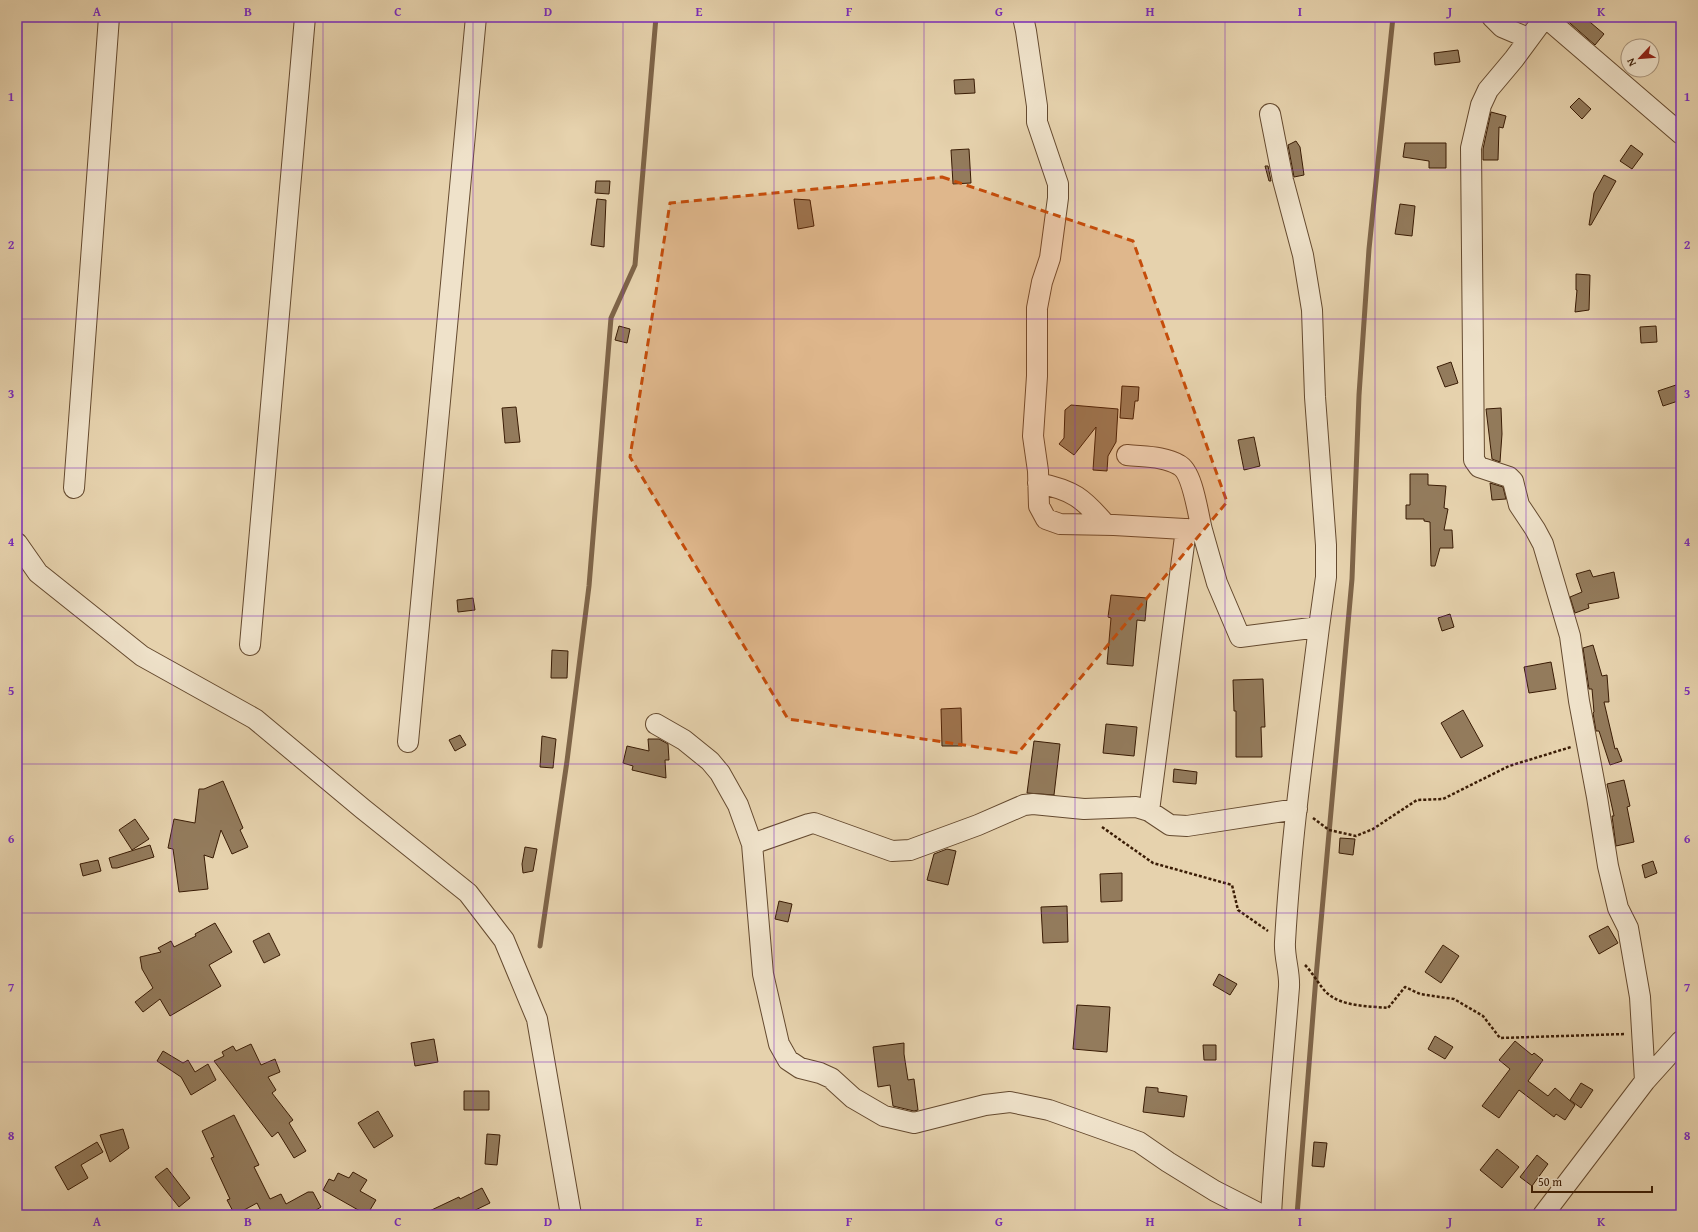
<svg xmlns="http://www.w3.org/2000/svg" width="1698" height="1232" viewBox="0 0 1698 1232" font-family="'Gentium Book Plus',serif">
<rect width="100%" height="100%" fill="#e6d2ad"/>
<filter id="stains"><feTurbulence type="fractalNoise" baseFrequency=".005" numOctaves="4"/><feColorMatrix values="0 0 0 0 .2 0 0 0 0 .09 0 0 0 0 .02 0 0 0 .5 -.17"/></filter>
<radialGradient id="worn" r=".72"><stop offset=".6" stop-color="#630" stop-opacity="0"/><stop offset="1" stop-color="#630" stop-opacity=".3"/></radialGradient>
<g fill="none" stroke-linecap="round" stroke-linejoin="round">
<path stroke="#7e6448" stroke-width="5" d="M540 946 567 761 589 586 611 318 635 265 656 17
M1297 1215 1316 977 1352 579 1359 395 1369 249 1393 17"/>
</g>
<path fill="#937b5c" stroke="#3a1c05" d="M1563 17H1584L1604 34 1595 45Z
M1458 50 1460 62 1435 65 1434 53Z
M974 79 975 93 955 94 954 80Z
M1579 98 1591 109 1582 119 1570 107Z
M1491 112 1506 116 1503 128 1499 127 1498 160H1483V149Z
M1296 141 1300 147 1304 175 1294 177 1288 145Z
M1405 143H1446V168H1429V161L1403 157Z
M1631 145 1643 154 1632 169 1620 161Z
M969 149 971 183 953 184 951 150Z
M1265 166H1268L1271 181H1269Z
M1604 175 1616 181 1591 225H1589L1594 193Z
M596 181H610L609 194 595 193Z
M597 199 606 200 604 247 591 245Z
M794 199 810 200 814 226 798 229Z
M1400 204 1415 206 1412 236 1395 234Z
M1576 274 1590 275 1589 310 1575 312 1577 290H1576Z
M619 326 630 329 627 343 615 340Z
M1656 326 1657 342 1641 343 1640 327Z
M1451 362 1458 383 1445 387 1437 367Z
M1676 385 1681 400 1663 406 1658 391Z
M1122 386 1139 387 1138 401H1135L1133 419 1120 418Z
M1071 405 1118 409 1116 442 1108 456 1107 471 1093 470 1096 427 1074 455 1059 444 1064 438 1065 410Z
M516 407 520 442 505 443 502 408Z
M1501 408 1502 434 1500 462 1492 459 1486 409Z
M1254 437 1260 466 1244 470 1238 440Z
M1410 474H1428V485L1446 486 1444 508 1448 509 1444 530H1452L1453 548H1440L1435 566H1431L1430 522 1424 521V519H1406V505H1410Z
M1490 483 1503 487 1506 499 1492 500Z
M1590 570 1593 577 1614 572 1619 598 1588 604 1589 608 1575 613 1570 597 1582 592 1576 574Z
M1111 595 1147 598 1145 621 1137 620 1133 666 1107 664 1111 618 1108 617Z
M473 598 475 610 458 612 457 600Z
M1450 614 1454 627 1442 631 1438 618Z
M1593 645 1602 676 1607 675 1609 702H1604L1615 749 1617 748 1622 761 1610 765 1599 731H1596L1593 713 1594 712 1592 689H1589L1583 648Z
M552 650 568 651 567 678H551Z
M1551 662 1556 689 1529 693 1524 667Z
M1263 679 1265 727H1261L1262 757H1236V711H1234L1233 680Z
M961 708 962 746H942L941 709Z
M1463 710 1483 746 1461 758 1441 723Z
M1106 724 1137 727 1134 756 1103 753Z
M460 735 466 745 455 751 449 740Z
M542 736 556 739 553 768 540 767Z
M648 739H659L668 744 669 760H665L666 778 632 770 633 766 623 763 627 746 649 751Z
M1034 741 1060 744 1054 795 1027 793Z
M1174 769 1197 772 1196 784 1173 782Z
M1624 780 1630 806 1627 807 1634 842 1616 846 1612 816H1614L1607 784Z
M223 781 243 828 240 830 248 847 232 854 221 830 213 858 204 855 208 889 179 892 173 849 168 848 174 819 195 823 199 789H204Z
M135 819 149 839 132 850 119 830Z
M1340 838 1355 839 1353 855 1339 853Z
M150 845 154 857 117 868H112L109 858Z
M525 847 537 849 533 871 523 873 522 864Z
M947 849 956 851 948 885 927 880 934 854Z
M98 860 101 871 83 876 80 864Z
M1653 861 1657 873 1645 878 1642 865Z
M1122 873V901L1101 902 1100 874Z
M779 901 792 904 788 922 775 919Z
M1067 906 1068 942 1043 943 1041 907Z
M215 923 232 952 209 965 221 986 170 1016 160 999 143 1012 135 1002 153 988 142 969 140 957 161 952 158 948 171 941 174 947 196 936 195 934Z
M1608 926 1618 943 1599 954 1589 936Z
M269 933 280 955 264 963 253 941Z
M1443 945 1459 956 1441 983 1425 972Z
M1219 974 1237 984 1230 995 1213 985Z
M1077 1005 1110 1007 1107 1052 1073 1049Z
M1435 1036 1453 1047 1445 1059 1428 1049Z
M434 1039 438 1062 415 1066 411 1043Z
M1515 1041 1532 1055 1534 1053 1543 1060 1528 1081 1548 1096 1555 1088 1575 1105 1565 1120 1556 1114 1554 1117 1519 1090 1499 1118 1482 1106 1510 1069 1499 1060Z
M904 1043V1054L908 1080 914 1079 918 1110 914 1111 893 1106 890 1085 878 1087 873 1047Z
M251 1044 261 1065 275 1059 280 1072 268 1077 276 1090 272 1093 293 1120 289 1123 306 1151 294 1158 278 1132 272 1137 214 1061 224 1056 222 1052 233 1046 236 1051Z
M1203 1045H1216V1060H1204Z
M163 1051 183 1063 188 1060 195 1072 208 1064 216 1080 191 1095 181 1077 157 1061Z
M1581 1083 1593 1090 1581 1108 1570 1100Z
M1146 1087 1158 1088V1092L1187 1096 1184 1117 1143 1112Z
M464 1091H489V1110H464Z
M378 1111 393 1136 374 1148 358 1123Z
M234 1115 259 1165 254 1167 270 1199 281 1194 286 1204 308 1192H313L321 1207 308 1215H263L257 1203 235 1215 227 1200 230 1199 211 1158 214 1157 202 1131Z
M123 1129 129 1148 110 1162 100 1135Z
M487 1134 500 1135 497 1165 485 1164Z
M97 1142 103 1152 81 1165 88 1178 68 1190 55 1167Z
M1314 1142 1327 1143 1324 1167 1312 1166Z
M1497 1149 1519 1167 1502 1188 1480 1170Z
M1537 1155 1548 1164 1532 1186 1520 1177Z
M167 1168 190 1198 179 1207 155 1177Z
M353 1172 367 1180 360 1191 376 1200 367 1215 323 1190 329 1179 334 1181 338 1173 349 1178Z
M482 1188 490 1203 465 1215H421L459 1197 460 1199Z"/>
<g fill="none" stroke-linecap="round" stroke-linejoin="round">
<g stroke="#654a2f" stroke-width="22">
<path id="minor" d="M1023 17 1026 31 1037 106V122L1058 184V198L1050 258 1042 282 1037 308V376L1033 436 1038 471 1039 506 1046 519 1060 524 1114 525 1202 530 1217 583 1240 637 1319 627
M1492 17 1502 27 1528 38
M1545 17 1514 59 1488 90 1481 105 1471 148 1474 460 1479 467 1509 477 1513 481 1519 505 1535 529 1543 544 1570 636 1579 701 1597 797 1608 866 1618 908 1628 928 1640 997 1645 1081
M1545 17 1681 134
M1270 114 1283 180 1303 255 1312 310 1315 397 1326 545V577L1319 627C1306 731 1291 836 1285 942 1284 957 1290 972 1289 987 1283 1063 1275 1139 1271 1215
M1127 455C1144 457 1164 456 1179 465 1193 472 1198 515 1202 530
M1038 483C1073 490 1083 498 1106 525
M74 488 109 17
M17 543 38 573 142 656 255 719 363 809 468 893 504 940 537 1019 571 1215
M250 645 305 17
M656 724 684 740 710 761 720 773 738 805 752 844 763 974 779 1044 788 1060 800 1068 820 1073 831 1078 853 1098 884 1116 914 1123 985 1105 1010 1102 1049 1110 1139 1142 1168 1162 1215 1191 1262 1215
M408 742 476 17
M1149 811 1186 529
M752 844 809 824 814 823 892 851 910 850 978 825 1024 805 1033 804 1084 809 1136 807 1149 811 1170 825 1187 826 1297 809
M1543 1215 1645 1081 1681 1041"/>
</g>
<path stroke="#3a1c05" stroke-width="2.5" stroke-dasharray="3 2" stroke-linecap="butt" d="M1313 818 1329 830 1356 836 1373 829 1417 800 1443 799 1509 766 1571 747
M1102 827 1153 863 1232 885 1238 910 1268 931
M1305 965C1313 973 1319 985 1326 992 1341 1007 1369 1006 1388 1008L1405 987 1420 994 1454 999 1483 1016 1500 1038 1625 1034"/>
<use href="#minor" stroke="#efe2ca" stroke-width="20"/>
</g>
<path fill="#c54d0b" fill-opacity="0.2" stroke="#c54d0b" stroke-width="3" stroke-dasharray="8 5" stroke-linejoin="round" d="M942 177 1133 241 1227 502 1018 753 788 719 630 457 670 203Z"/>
<path fill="none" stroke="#7b2cbf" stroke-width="1" stroke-opacity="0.55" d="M172 17V1215M323 17V1215M473 17V1215M623 17V1215M774 17V1215M924 17V1215M1075 17V1215M1225 17V1215M1375 17V1215M1526 17V1215M17 170H1681M17 319H1681M17 468H1681M17 616H1681M17 764H1681M17 913H1681M17 1062H1681"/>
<rect width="1698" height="1232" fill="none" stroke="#e6d2ad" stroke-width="44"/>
<g transform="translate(1640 58) rotate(244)"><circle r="19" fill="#efe2ca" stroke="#a7937b"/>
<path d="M0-3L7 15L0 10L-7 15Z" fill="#8f2418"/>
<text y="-6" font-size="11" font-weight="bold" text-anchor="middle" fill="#3a1c05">N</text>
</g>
<path d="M1532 1186v6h120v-6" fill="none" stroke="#3a1c05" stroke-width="2"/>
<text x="1538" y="1186" font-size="12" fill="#3a1c05" stroke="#efe2ca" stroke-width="3" paint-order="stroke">50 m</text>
<rect x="22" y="22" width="1654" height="1188" fill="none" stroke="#7b2cbf" stroke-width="1.5"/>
<g font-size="13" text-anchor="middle" font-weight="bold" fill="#7b2cbf">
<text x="97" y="16">A</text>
<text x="248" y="16">B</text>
<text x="398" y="16">C</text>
<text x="548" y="16">D</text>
<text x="699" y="16">E</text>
<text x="849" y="16">F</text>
<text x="999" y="16">G</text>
<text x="1150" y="16">H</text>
<text x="1300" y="16">I</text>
<text x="1450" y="16">J</text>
<text x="1601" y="16">K</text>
<text x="11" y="101">1</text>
<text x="1687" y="101">1</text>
<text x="11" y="249">2</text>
<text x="1687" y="249">2</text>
<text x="11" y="398">3</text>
<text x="1687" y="398">3</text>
<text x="11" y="546">4</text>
<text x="1687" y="546">4</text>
<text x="11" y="695">5</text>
<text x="1687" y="695">5</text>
<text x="11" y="843">6</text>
<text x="1687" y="843">6</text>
<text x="11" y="992">7</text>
<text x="1687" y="992">7</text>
<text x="11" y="1140">8</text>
<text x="1687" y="1140">8</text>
<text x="97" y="1226">A</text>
<text x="248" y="1226">B</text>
<text x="398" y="1226">C</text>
<text x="548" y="1226">D</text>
<text x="699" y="1226">E</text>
<text x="849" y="1226">F</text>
<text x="999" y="1226">G</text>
<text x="1150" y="1226">H</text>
<text x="1300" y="1226">I</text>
<text x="1450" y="1226">J</text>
<text x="1601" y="1226">K</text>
</g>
<rect width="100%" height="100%" filter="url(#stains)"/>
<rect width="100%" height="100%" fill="url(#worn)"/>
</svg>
